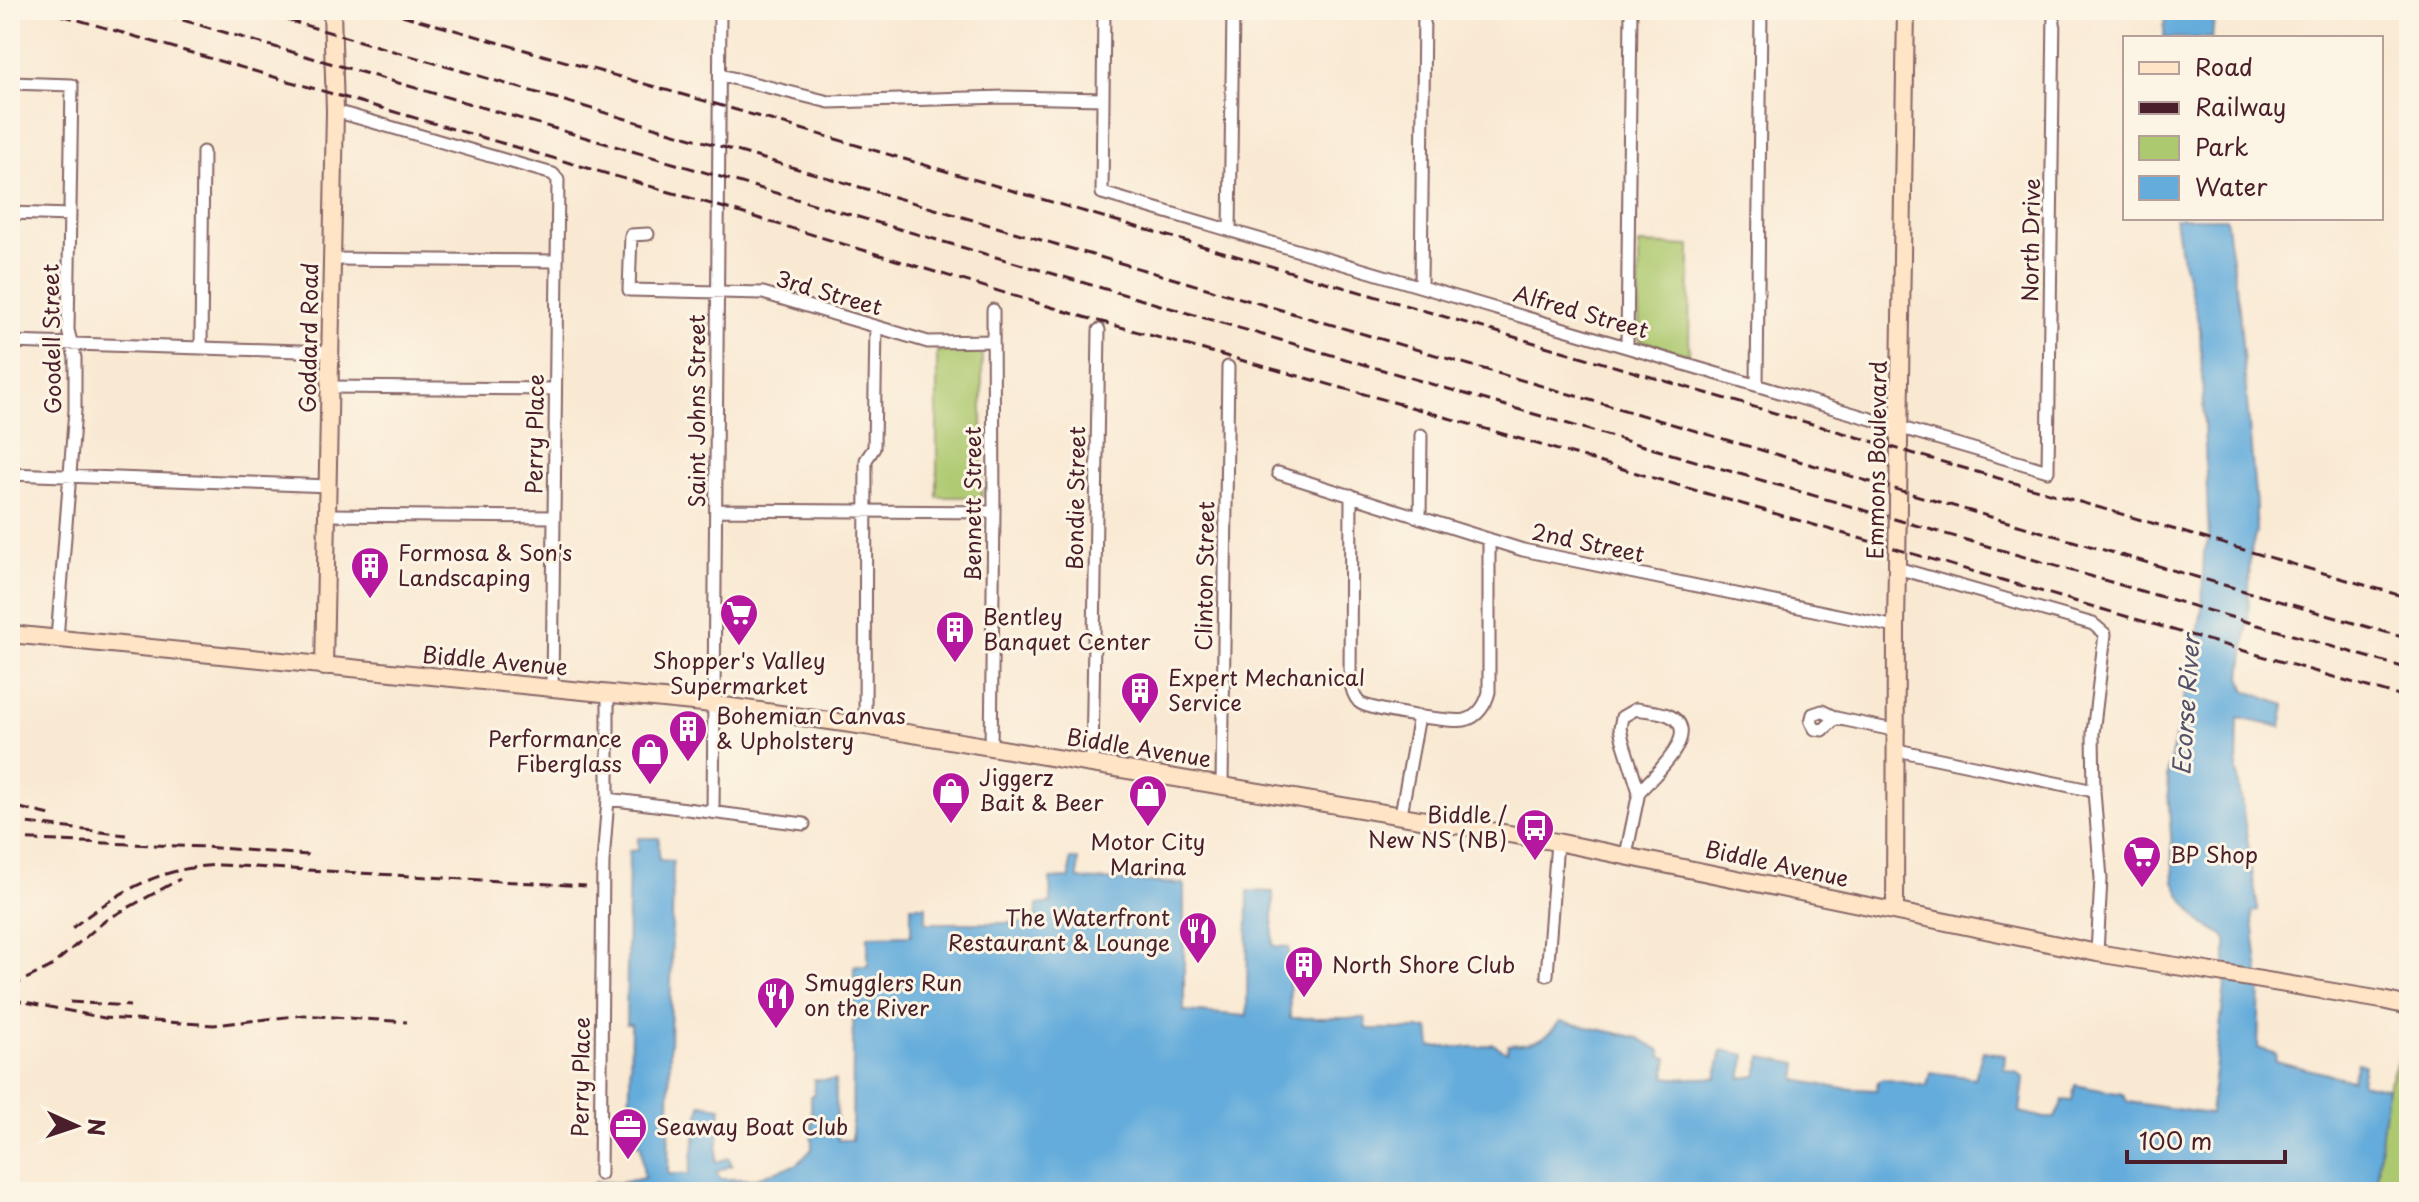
<svg xmlns="http://www.w3.org/2000/svg" width="2419" height="1202" viewBox="0 0 2419 1202" font-family="'Playpen Sans',sans-serif">
<rect width="100%" height="100%" fill="#fcf5e5"/>
<filter id="ink" filterUnits="userSpaceOnUse"><feTurbulence type="fractalNoise" baseFrequency=".0125" numOctaves="2"/><feDisplacementMap in="SourceGraphic" scale="16" xChannelSelector="R" yChannelSelector="G"/><feConvolveMatrix kernelMatrix="1 2 1 2 8 2 1 2 1" color-interpolation-filters="sRGB"/></filter>
<filter id="wash" filterUnits="userSpaceOnUse"><feTurbulence type="fractalNoise" baseFrequency=".006" numOctaves="4" result="noise"/><feDisplacementMap in="SourceGraphic" scale="32" xChannelSelector="R" yChannelSelector="G"/><feGaussianBlur stdDeviation="1.8" result="paint"/><feColorMatrix in="noise" values="0 0 0 0 0 0 0 0 0 0 0 0 0 0 0 0 0 1.4 0 .05"/><feComposite in="paint" operator="in"/></filter>
<g filter="url(#wash)">
<rect width="100%" height="100%" fill="#f9e9d3"/>
<path fill="#adc970" stroke="#7c744e" stroke-width="2" d="M1639 244 1690 246 1689 355 1639 340Z
M937 351H982V497H937Z
M2409 1031V1179L2376 1181 2387 1088Z"/>
<path fill="#63acdb" stroke="#566683" stroke-width="2" d="M2165 10H2215L2212 38H2164Z
M2175 218H2226L2239 309 2256 506V533L2250 553 2248 623 2241 676 2246 691 2285 705 2281 727 2238 718 2237 772 2258 910 2252 912 2260 982 2258 1048 2276 1054 2275 1061 2352 1080 2357 1062 2364 1064 2361 1083 2387 1088 2377 1180 2409 1179V1192H582L595 1182 620 1183 644 1178 641 1145 629 1143 631 1024H626L629 851 638 850V838H659V860L673 861 668 1174H689L701 1104 721 1107 716 1162 729 1158 732 1165 716 1172 721 1179H753L798 1164 812 1149 811 1096 814 1095V1080H835L838 1140H852L854 966H868V936L911 935V906H926V923H1036L1037 905 1051 903 1050 879 1070 878V859H1078V879L1184 884V1011L1247 1016 1248 891 1273 892V946L1289 947 1290 1018H1365L1367 1029H1429L1431 1047H1481L1493 1044 1507 1052 1508 1045C1532 1044 1545 1042 1560 1021L1639 1038 1661 1051V1056L1668 1058 1665 1077C1682 1080 1698 1077 1716 1078L1722 1050 1746 1055 1741 1078 1756 1076 1762 1057 1798 1064 1796 1080 1838 1088 1876 1090 1878 1082 1883 1079 1927 1086 1930 1072 1975 1078 1983 1051 2005 1055 2004 1069 2018 1073 2024 1079 2020 1112 2045 1118H2055L2063 1100 2072 1101 2075 1085 2122 1094 2128 1102 2210 1114 2226 977V940L2222 934 2202 923 2181 896 2174 882 2167 775 2197 639 2202 609 2204 552 2209 540 2200 329 2179 244Z"/>
</g>
<g filter="url(#ink)">
<g fill="none" stroke-linecap="round" stroke-linejoin="round">
<g stroke="#876666" stroke-width="15">
<path id="street" d="M1104 10 1102 193 2048 471 2054 10
M720 75 829 102 1005 97 1103 99
M10 83 72 85 68 330 75 358V410L57 639
M335 111 553 174 558 180 552 688
M10 213 70 215
M1230 231 1233 10
M648 234 631 235 629 290 763 293 928 342 993 341
M332 259 557 261
M1421 286 1424 10
M10 342 331 352
M1627 346 1631 10
M201 348 203 152
M1757 384 1761 10
M330 387 555 389
M1278 473 1523 550 1896 627
M10 474 329 486
M1351 495 1350 678C1351 687 1353 696 1359 702 1366 710 1453 723 1465 720 1478 717 1486 704 1489 692V539
M716 510 994 512
M328 515 554 517
M1420 518 1421 435
M1897 568 2093 624 2105 634 2093 733 2094 791 2101 879 2097 953
M1636 709C1646 711 1658 711 1668 715 1706 731 1652 777 1639 792L1623 741 1620 728 1622 717Z
M1836 718 1823 730 1815 729 1811 722 1813 714 1822 711 1836 718 1898 731
M865 726 866 460 874 448 876 327
M991 747 994 512 993 310
M1897 750 2094 791
M1092 763 1099 330
M1222 784 1228 367
M608 799 804 824
M713 812 720 10
M1401 814 1419 716
M1626 855 1639 792
M1547 975 1557 842
M600 1174 603 862 608 799V694"/>
</g>
<g stroke="#876666" stroke-width="20">
<path id="secondary" d="M10 634 703 703 865 726 1557 842 2097 953 2382 1000 2409 1006
M324 667 335 111 332 10
M1895 910 1896 627 1906 10"/>
</g>
<use href="#street" stroke="#fff" stroke-width="11"/>
<use href="#secondary" stroke="#ffe4c6" stroke-width="16"/>
<path stroke="#4a1f2b" stroke-width="3" stroke-dasharray="12 6" stroke-linecap="butt" d="M44 10 718 206 1084 317 1404 405 2409 699
M148 10 2409 669
M253 10 2409 639
M384 10 719 105 2409 598
M20 808 55 816
M10 821 126 835
M10 839 205 847 308 855
M72 928C118 892 160 867 220 865L586 886
M10 987 50 967 106 920 180 879
M10 999 104 1018 214 1025 304 1015 407 1022
M70 1002 130 1006"/>
</g>
</g>
<defs>
<g id="building-pin" transform="scale(2)"><path d="M0 17L-7.5 6A9.5 9.5 0 1 1 7.5 6Z" fill="#b5179e" stroke="#fcf5e5"/><path d="M-4-6H4V6H1V3H-1V6H-4ZM-2.5-4.3h1.7v1.8h-1.7ZM.8-4.3h1.7v1.8H.8ZM-2.5-1h1.7V.8h-1.7ZM.8-1h1.7V.8H.8Z" fill="#fff"/></g>
<g id="supermarket-pin" transform="scale(2)"><path d="M0 17L-7.5 6A9.5 9.5 0 1 1 7.5 6Z" fill="#b5179e" stroke="#fcf5e5"/><path d="M-6-5.5h2.5l.6 2H6L4.5 2H-2.5L-4.4-4H-6ZM-1.5 3.2a1.3 1.3 0 1 0 .1 0ZM3 3.2a1.3 1.3 0 1 0 .1 0Z" fill="#fff"/></g>
<g id="shop-pin" transform="scale(2)"><path d="M0 17L-7.5 6A9.5 9.5 0 1 1 7.5 6Z" fill="#b5179e" stroke="#fcf5e5"/><path d="M-5-2.5h2.3a2.7 3.5 0 0 1 5.4 0H5L5.5 6h-11ZM-1.5-2.5h3a1.5 2.3 0 0 0-3 0Z" fill="#fff"/></g>
<g id="bus-pin" transform="scale(2)"><path d="M0 17L-7.5 6A9.5 9.5 0 1 1 7.5 6Z" fill="#b5179e" stroke="#fcf5e5"/><path d="M-5-6H5V4H4V6H2V4H-2V6H-4V4H-5ZM-3.5-4V0h7V-4ZM-3.5 1.2v1.5H-2V1.2ZM2 1.2v1.5H3.5V1.2Z" fill="#fff"/></g>
<g id="restaurant-pin" transform="scale(2)"><path d="M0 17L-7.5 6A9.5 9.5 0 1 1 7.5 6Z" fill="#b5179e" stroke="#fcf5e5"/><path d="M-5-6h1v4h1v-4h1v4h1v-4h1v5L-1.5 .5V6h-2V.5L-5-1ZM5-6V6H3V1.5H1.5Q1.5-4 5-6Z" fill="#fff"/></g>
<g id="office-pin" transform="scale(2)"><path d="M0 17L-7.5 6A9.5 9.5 0 1 1 7.5 6Z" fill="#b5179e" stroke="#fcf5e5"/><path d="M-6-3h4V-5.5h4V-3h4V5H-6ZM-1-4.5V-3h2v-1.5ZM-6 0V1H6V0Z" fill="#fff"/></g>
</defs>
<g fill-rule="evenodd">
<use href="#building-pin" x="370" y="566"/>
<use href="#supermarket-pin" x="739" y="613"/>
<use href="#building-pin" x="955" y="630"/>
<use href="#building-pin" x="1140" y="691"/>
<use href="#building-pin" x="688" y="729"/>
<use href="#shop-pin" x="650" y="752"/>
<use href="#shop-pin" x="951" y="791"/>
<use href="#shop-pin" x="1148" y="794"/>
<use href="#bus-pin" x="1535" y="828"/>
<use href="#supermarket-pin" x="2142" y="855"/>
<use href="#restaurant-pin" x="1198" y="931"/>
<use href="#building-pin" x="1304" y="965"/>
<use href="#restaurant-pin" x="776" y="996"/>
<use href="#office-pin" x="628" y="1127"/>
</g>
<g text-anchor="middle" stroke-width="6" stroke-linejoin="round" paint-order="stroke">
<g font-size="22" fill="#4a1f2b" stroke="#fcf5e5">
<text transform="translate(2031 240) rotate(-89)" y="8">North Drive</text>
<text transform="translate(829 293) rotate(16)" y="8">3rd Street</text>
<text transform="translate(1581 312) rotate(16)" y="8">Alfred Street</text>
<text transform="translate(309 338) rotate(-89)" y="8">Goddard Road</text>
<text transform="translate(52 339) rotate(-91)" y="8">Goodell Street</text>
<text transform="translate(697 411) rotate(-90)" y="8">Saint Johns Street</text>
<text transform="translate(535 434) rotate(-89)" y="8">Perry Place</text>
<text transform="translate(1877 460) rotate(-89)" y="8">Emmons Boulevard</text>
<text transform="translate(1076 498) rotate(-89)" y="8">Bondie Street</text>
<text transform="translate(973 504) rotate(-90)" y="8">Bennett Street</text>
<text transform="translate(1588 543) rotate(12)" y="8">2nd Street</text>
<text transform="translate(1205 576) rotate(-89)" y="8">Clinton Street</text>
<text transform="translate(495 661) rotate(5)" y="8">Biddle Avenue</text>
<text transform="translate(1139 748) rotate(9)" y="8">Biddle Avenue</text>
<text transform="translate(1777 864) rotate(12)" y="8">Biddle Avenue</text>
<text transform="translate(581 1077) rotate(-89)" y="8">Perry Place</text>
</g>
<g font-size="22" fill="#4a1f2b" stroke="#fcf5e5" text-anchor="start">
<text x="398" y="561">Formosa &amp; Son's<tspan x="398" dy="25">Landscaping</tspan></text>
<text x="983" y="625">Bentley<tspan x="983" dy="25">Banquet Center</tspan></text>
<text x="739" y="669" text-anchor="middle">Shopper's Valley<tspan x="739" dy="25">Supermarket</tspan></text>
<text x="1168" y="686">Expert Mechanical<tspan x="1168" dy="25">Service</tspan></text>
<text x="716" y="724">Bohemian Canvas<tspan x="716" dy="25">&amp; Upholstery</tspan></text>
<text x="622" y="747" text-anchor="end">Performance<tspan x="622" dy="25">Fiberglass</tspan></text>
<text x="979" y="786">Jiggerz<tspan x="979" dy="25">Bait &amp; Beer</tspan></text>
<text x="1507" y="823" text-anchor="end">Biddle /<tspan x="1507" dy="25">New NS (NB)</tspan></text>
<text x="1148" y="850" text-anchor="middle">Motor City<tspan x="1148" dy="25">Marina</tspan></text>
<text x="2170" y="863">BP Shop</text>
<text x="1170" y="926" text-anchor="end">The Waterfront<tspan x="1170" dy="25">Restaurant &amp; Lounge</tspan></text>
<text x="1332" y="973">North Shore Club</text>
<text x="804" y="991">Smugglers Run<tspan x="804" dy="25">on the River</tspan></text>
<text x="656" y="1135">Seaway Boat Club</text>
</g>
<g font-size="24" font-style="italic" fill="#535069" stroke="#fcf5e5">
<text transform="translate(2187 705) rotate(-86)" y="8">Ecorse River</text>
</g>
</g>
<rect width="2419" height="1202" fill="none" stroke="#fcf5e5" stroke-width="40"/>
<rect x="2123" y="36" width="260" height="184" fill="#fcf5e5" stroke="#b59f9b" stroke-width="2"/>
<rect x="2139" y="62" width="40" height="12" fill="#ffe4c6" stroke="#b59f9b" stroke-width="2"/>
<text x="2195" y="76" font-size="24" fill="#4a1f2b">Road</text>
<rect x="2139" y="102" width="40" height="12" fill="#4a1f2b" stroke="#b59f9b" stroke-width="2"/>
<text x="2195" y="116" font-size="24" fill="#4a1f2b">Railway</text>
<rect x="2139" y="136" width="40" height="24" fill="#adc970" stroke="#b59f9b" stroke-width="2"/>
<text x="2195" y="156" font-size="24" fill="#4a1f2b">Park</text>
<rect x="2139" y="176" width="40" height="24" fill="#63acdb" stroke="#b59f9b" stroke-width="2"/>
<text x="2195" y="196" font-size="24" fill="#4a1f2b">Water</text>
<g transform="translate(76 1126) rotate(93)" stroke="#fcf5e5" stroke-width="6" paint-order="stroke">
<path d="M0-6L14 30L0 20L-14 30Z" fill="#4a1f2b"/>
<text y="-12" font-size="22" font-weight="bold" text-anchor="middle" fill="#4a1f2b">N</text>
</g>
<path d="M2127 1150v12h158v-12" fill="none" stroke="#4a1f2b" stroke-width="4"/>
<text x="2139" y="1150" font-size="24" fill="#4a1f2b" stroke="#fcf5e5" stroke-width="6" paint-order="stroke">100 m</text>
</svg>
